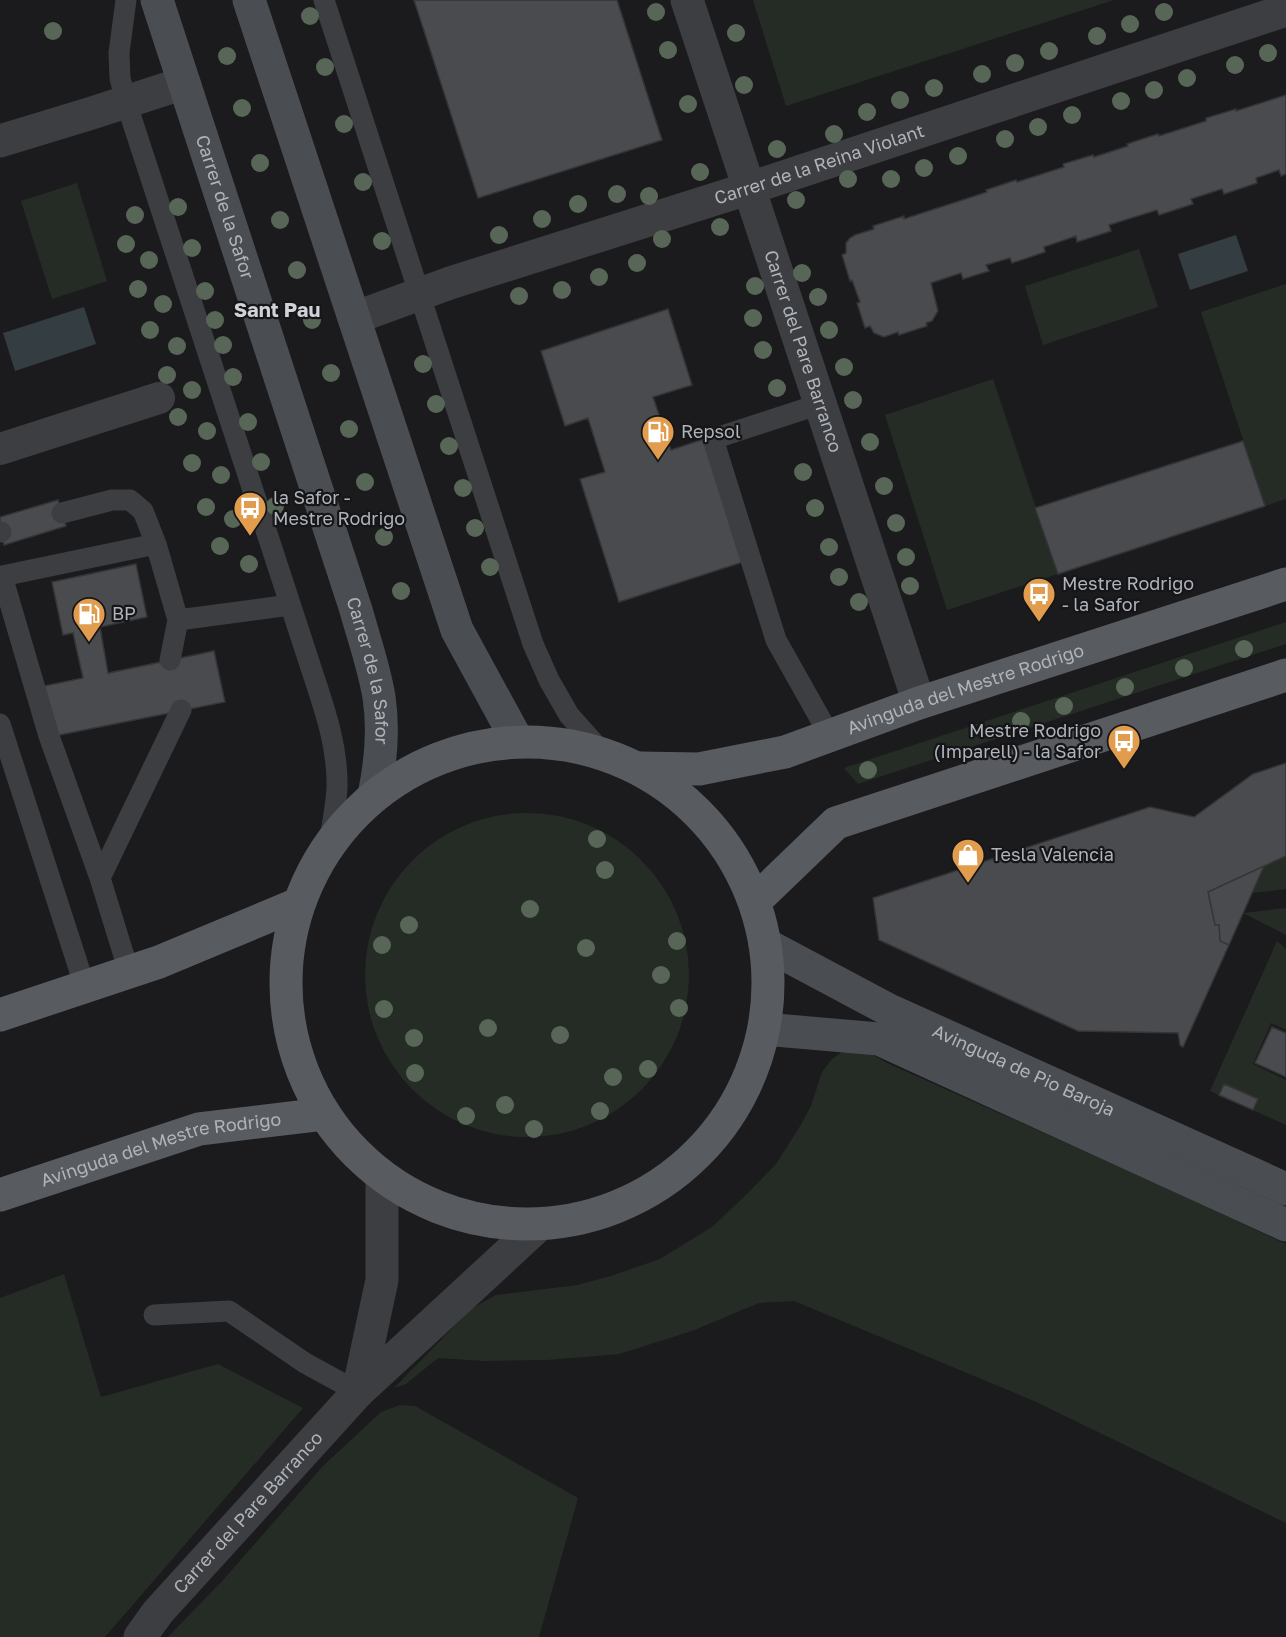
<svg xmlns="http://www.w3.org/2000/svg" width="1286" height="1637" viewBox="0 0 1286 1637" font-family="'Golos Text',sans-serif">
<rect width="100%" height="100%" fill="#1b1b1d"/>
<path fill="#252c25" d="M753 0H1114L786 106Z
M77 183 107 281 52 299 21 201Z
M1139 249 1158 307 1043 345 1025 286Z
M1286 284V499L1265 506 1201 312Z
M993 379 1058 574 947 610 885 415Z
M1286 622V644L858 784 844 768Z
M365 975a162 162 0 1 1 324 0a162 162 0 1 1-324 0Z
M1286 856V889L1252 893 1264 866Z
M1286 908V935L1243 913Z
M1277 941 1286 949V1030L1271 1023 1253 1064 1286 1080V1125L1253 1110 1224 1084 1219 1095 1210 1091Z
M848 1048 868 1052 887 1063 1149 1180 1286 1244V1523L1034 1401 794 1301 759 1303 692 1331 619 1354 547 1360 484 1361 438 1358 406 1384 394 1388 472 1308 496 1295 578 1285 611 1276 660 1259 712 1227 749 1192 776 1164 802 1123 811 1106 822 1072 832 1059Z
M64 1274 101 1397 218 1364 303 1408 105 1637H0V1298Z
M400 1405 415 1406 578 1498 539 1637H168L224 1579 322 1467 381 1412Z"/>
<path fill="#343d42" d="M1236 235 1248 271 1190 290 1178 254Z
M84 307 96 344 15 371 3 333Z"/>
<path fill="#4a4b4f" stroke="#353538" stroke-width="1.5" d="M414 0H617L662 140 478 198Z
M1286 95V174L1281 176 1279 170 1256 178 1257 183 1224 194 1222 189 1191 199 1193 204 1159 215 1157 210 1109 225 1111 231 1077 242 1076 236 1044 247 1045 252 1012 263 1010 258 986 265 989 271 963 279 961 273 931 283 938 311 932 321 926 323 927 326 899 335 898 332 884 337 874 333 870 326 865 328 857 303 860 302 852 280 850 281 842 255 846 253V243L850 238 855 235 874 229 873 226 904 216V219L987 192 986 190 1016 180 1017 182 1064 167 1063 164 1093 155 1094 157 1128 146 1127 144 1158 134 1159 136 1206 121V118L1236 109V111Z
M668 309 692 385 653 397 671 450 707 438 746 561 619 602 580 479 605 472 588 418 565 426 541 351Z
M1243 441 1265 506 1058 574 1035 508Z
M58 500 66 526 4 545 0 530V517Z
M136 564 147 617 100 627 108 673 214 651 225 702 54 736 44 686 83 678 73 633 63 635 52 582Z
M1286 763V856L1208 892 1215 925H1219L1220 941 1229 945 1183 1047 1180 1045 1178 1033 1078 1031 879 940 873 898 1150 807 1194 817 1253 774Z
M1264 866 1229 945 1220 941 1219 925H1215L1208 892Z
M1272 1027 1286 1033V1077L1255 1063Z
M1224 1084 1258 1099 1253 1110 1219 1095Z"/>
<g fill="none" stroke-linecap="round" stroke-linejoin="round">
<path stroke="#3c3e41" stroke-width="21" d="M126 0 119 53 120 78 126 102 314 677C326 713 338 749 337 788 336 807 332 825 329 844
M324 0 533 644 549 680 569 715 602 752
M820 404 713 439 776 640 830 736
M62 513 112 500H130L143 511 156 544 178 620
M0 532H1
M170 660 178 620 290 605
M0 724 85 987
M100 878 49 736 2 576 156 544
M129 972 100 878 181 710
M154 1315 229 1311 305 1363 358 1392"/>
<path stroke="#3c3e41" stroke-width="32" d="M0 449 159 398"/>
<g stroke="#3c3e41" stroke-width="33">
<path id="s1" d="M687 0 919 703"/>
<path d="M0 141 92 113 184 83"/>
<path id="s2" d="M354 318 450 283 750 188 1286 10"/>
<path d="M358 1392 382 1280V1177"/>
<path id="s3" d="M140 1637 158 1612 358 1392 540 1224"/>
</g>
<g stroke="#4a4d51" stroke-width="33">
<path id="s4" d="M157 0 356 610C364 639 374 667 379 697 384 730 381 762 374 795"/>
<path d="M249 0 457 630 517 740"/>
<path id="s5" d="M765 944 889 1010 1286 1189"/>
<path d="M764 1029 879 1039 1286 1225"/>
</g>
<g stroke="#585b60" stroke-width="33">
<circle cx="527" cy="983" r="241"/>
<path id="s6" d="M640 768 699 769 785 752 919 703 1286 584"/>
<path d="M755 901 836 823 1286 675"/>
<path d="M0 1015 159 962 298 904"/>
<path id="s7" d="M0 1195 199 1129 324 1114"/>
</g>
</g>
<g fill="#586658">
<circle cx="656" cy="12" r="9"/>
<circle cx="1164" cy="12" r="9"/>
<circle cx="310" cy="16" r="9"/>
<circle cx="1130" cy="24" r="9"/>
<circle cx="53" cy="31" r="9"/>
<circle cx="736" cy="33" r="9"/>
<circle cx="1097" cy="36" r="9"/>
<circle cx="668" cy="50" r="9"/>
<circle cx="1049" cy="51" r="9"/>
<circle cx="1268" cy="53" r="9"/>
<circle cx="227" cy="56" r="9"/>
<circle cx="1015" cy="63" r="9"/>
<circle cx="1235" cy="65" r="9"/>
<circle cx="325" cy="67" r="9"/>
<circle cx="982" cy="74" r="9"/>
<circle cx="1187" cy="78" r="9"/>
<circle cx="744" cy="85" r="9"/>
<circle cx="934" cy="88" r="9"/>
<circle cx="1154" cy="90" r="9"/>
<circle cx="900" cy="100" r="9"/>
<circle cx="1121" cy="101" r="9"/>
<circle cx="688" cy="104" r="9"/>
<circle cx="242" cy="108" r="9"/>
<circle cx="867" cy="112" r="9"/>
<circle cx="1072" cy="115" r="9"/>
<circle cx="344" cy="124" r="9"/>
<circle cx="1038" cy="127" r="9"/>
<circle cx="834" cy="134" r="9"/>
<circle cx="1005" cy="139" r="9"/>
<circle cx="777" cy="149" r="9"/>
<circle cx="958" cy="156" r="9"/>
<circle cx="260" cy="163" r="9"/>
<circle cx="924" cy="168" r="9"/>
<circle cx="700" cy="172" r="9"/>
<circle cx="848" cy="179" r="9"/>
<circle cx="891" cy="179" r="9"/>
<circle cx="363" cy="182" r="9"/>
<circle cx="617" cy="194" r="9"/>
<circle cx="649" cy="196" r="9"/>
<circle cx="796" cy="200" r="9"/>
<circle cx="578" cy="204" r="9"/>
<circle cx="178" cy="207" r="9"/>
<circle cx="135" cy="215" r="9"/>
<circle cx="542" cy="219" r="9"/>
<circle cx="280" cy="220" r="9"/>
<circle cx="720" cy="227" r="9"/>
<circle cx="499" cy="235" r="9"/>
<circle cx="662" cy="239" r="9"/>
<circle cx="382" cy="241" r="9"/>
<circle cx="126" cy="244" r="9"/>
<circle cx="192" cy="248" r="9"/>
<circle cx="149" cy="260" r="9"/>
<circle cx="637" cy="263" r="9"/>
<circle cx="297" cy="270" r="9"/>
<circle cx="802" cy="273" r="9"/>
<circle cx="599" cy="277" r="9"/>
<circle cx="755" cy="286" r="9"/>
<circle cx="138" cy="289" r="9"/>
<circle cx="562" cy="290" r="9"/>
<circle cx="205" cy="291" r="9"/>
<circle cx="519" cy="296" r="9"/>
<circle cx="818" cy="297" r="9"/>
<circle cx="163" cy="304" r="9"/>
<circle cx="753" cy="318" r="9"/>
<circle cx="215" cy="320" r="9"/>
<circle cx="312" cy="320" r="9"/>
<circle cx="150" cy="330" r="9"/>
<circle cx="829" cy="330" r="9"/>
<circle cx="223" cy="345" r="9"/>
<circle cx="177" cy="346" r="9"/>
<circle cx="763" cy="350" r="9"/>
<circle cx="423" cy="364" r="9"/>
<circle cx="844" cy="367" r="9"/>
<circle cx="331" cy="373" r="9"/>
<circle cx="167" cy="375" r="9"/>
<circle cx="233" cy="377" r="9"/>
<circle cx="777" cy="388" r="9"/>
<circle cx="192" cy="390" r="9"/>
<circle cx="853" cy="400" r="9"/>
<circle cx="436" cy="404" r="9"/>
<circle cx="178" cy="417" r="9"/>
<circle cx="248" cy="422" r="9"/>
<circle cx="349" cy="429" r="9"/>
<circle cx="207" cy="431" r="9"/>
<circle cx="870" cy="442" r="9"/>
<circle cx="449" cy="446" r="9"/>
<circle cx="261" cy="462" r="9"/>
<circle cx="192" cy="463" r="9"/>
<circle cx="803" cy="472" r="9"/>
<circle cx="221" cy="475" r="9"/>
<circle cx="365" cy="482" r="9"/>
<circle cx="884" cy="486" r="9"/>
<circle cx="463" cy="488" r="9"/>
<circle cx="275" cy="506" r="9"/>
<circle cx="206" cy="507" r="9"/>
<circle cx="815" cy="508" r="9"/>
<circle cx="233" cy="519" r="9"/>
<circle cx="896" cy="523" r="9"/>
<circle cx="475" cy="528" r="9"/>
<circle cx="384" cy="537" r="9"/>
<circle cx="220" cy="546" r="9"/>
<circle cx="829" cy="547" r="9"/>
<circle cx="906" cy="557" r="9"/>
<circle cx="249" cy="564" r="9"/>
<circle cx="490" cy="567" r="9"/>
<circle cx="839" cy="577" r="9"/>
<circle cx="910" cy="586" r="9"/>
<circle cx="401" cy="591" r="9"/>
<circle cx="859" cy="602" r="9"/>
<circle cx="1244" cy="649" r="9"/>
<circle cx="1184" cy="668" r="9"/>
<circle cx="1125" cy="687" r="9"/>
<circle cx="1064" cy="706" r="9"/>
<circle cx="1021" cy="721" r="9"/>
<circle cx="868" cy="770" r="9"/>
<circle cx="597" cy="839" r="9"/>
<circle cx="605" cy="870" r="9"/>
<circle cx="530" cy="909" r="9"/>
<circle cx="409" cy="925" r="9"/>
<circle cx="677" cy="941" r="9"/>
<circle cx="382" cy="945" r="9"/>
<circle cx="586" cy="948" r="9"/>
<circle cx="661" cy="975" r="9"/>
<circle cx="679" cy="1008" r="9"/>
<circle cx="384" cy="1009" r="9"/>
<circle cx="488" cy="1028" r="9"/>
<circle cx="560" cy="1035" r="9"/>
<circle cx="414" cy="1038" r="9"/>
<circle cx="648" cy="1069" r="9"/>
<circle cx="415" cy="1073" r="9"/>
<circle cx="613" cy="1077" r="9"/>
<circle cx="505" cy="1105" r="9"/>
<circle cx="600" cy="1111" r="9"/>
<circle cx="466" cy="1116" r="9"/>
<circle cx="534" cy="1129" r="9"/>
</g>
<defs>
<g id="fuel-pin" transform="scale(1.725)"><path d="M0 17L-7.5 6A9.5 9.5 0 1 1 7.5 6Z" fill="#e29c4e" stroke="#161618"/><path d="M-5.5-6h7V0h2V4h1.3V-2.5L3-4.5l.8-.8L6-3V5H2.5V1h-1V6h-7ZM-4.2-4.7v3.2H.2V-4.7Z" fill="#fff"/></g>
<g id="bus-pin" transform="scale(1.725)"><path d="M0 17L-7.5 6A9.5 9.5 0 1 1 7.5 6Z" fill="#e29c4e" stroke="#161618"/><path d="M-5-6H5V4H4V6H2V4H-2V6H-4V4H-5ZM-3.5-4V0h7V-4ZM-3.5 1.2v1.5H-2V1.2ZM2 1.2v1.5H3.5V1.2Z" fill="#fff"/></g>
<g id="shop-pin" transform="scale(1.725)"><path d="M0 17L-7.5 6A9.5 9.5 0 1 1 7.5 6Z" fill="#e29c4e" stroke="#161618"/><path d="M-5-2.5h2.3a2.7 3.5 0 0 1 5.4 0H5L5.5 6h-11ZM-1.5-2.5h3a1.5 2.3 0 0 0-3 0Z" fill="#fff"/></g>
</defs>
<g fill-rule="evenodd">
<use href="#fuel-pin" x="658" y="432"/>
<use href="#bus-pin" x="250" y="508"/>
<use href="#bus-pin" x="1039" y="594"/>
<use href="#fuel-pin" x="89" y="614"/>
<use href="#bus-pin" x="1124" y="741"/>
<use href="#shop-pin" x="968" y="855"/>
</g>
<g text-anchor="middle" stroke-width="4.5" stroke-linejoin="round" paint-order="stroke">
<g font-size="18" fill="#afb4bb" stroke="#161618">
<text dy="6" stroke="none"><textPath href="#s2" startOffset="490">Carrer de la Reina Violant</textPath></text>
<text dy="6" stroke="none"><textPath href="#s4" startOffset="218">Carrer de la Safor</textPath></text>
<text dy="6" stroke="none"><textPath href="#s1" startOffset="370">Carrer del Pare Barranco</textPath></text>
<text dy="6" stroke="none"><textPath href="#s4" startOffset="704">Carrer de la Safor</textPath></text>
<text dy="6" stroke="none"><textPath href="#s6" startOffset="338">Avinguda del Mestre Rodrigo</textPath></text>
<text dy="6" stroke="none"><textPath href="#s5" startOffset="288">Avinguda de Pio Baroja</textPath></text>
<text dy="6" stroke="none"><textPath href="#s7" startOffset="168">Avinguda del Mestre Rodrigo</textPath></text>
<text dy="6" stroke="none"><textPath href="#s3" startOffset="165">Carrer del Pare Barranco</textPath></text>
</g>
<g font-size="18" fill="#afb4bb" stroke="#161618" text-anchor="start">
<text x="681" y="438">Repsol</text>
<text x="273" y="504">la Safor -<tspan x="273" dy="21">Mestre Rodrigo</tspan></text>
<text x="1062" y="590">Mestre Rodrigo<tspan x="1062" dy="21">- la Safor</tspan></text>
<text x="112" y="620">BP</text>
<text x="1101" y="737" text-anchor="end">Mestre Rodrigo<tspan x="1101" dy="21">(Imparell) - la Safor</tspan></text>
<text x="991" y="861">Tesla Valencia</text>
</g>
<g font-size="20" font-weight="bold" fill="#cfd2d7" stroke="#161618">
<text x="277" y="317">Sant Pau</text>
</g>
</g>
</svg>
